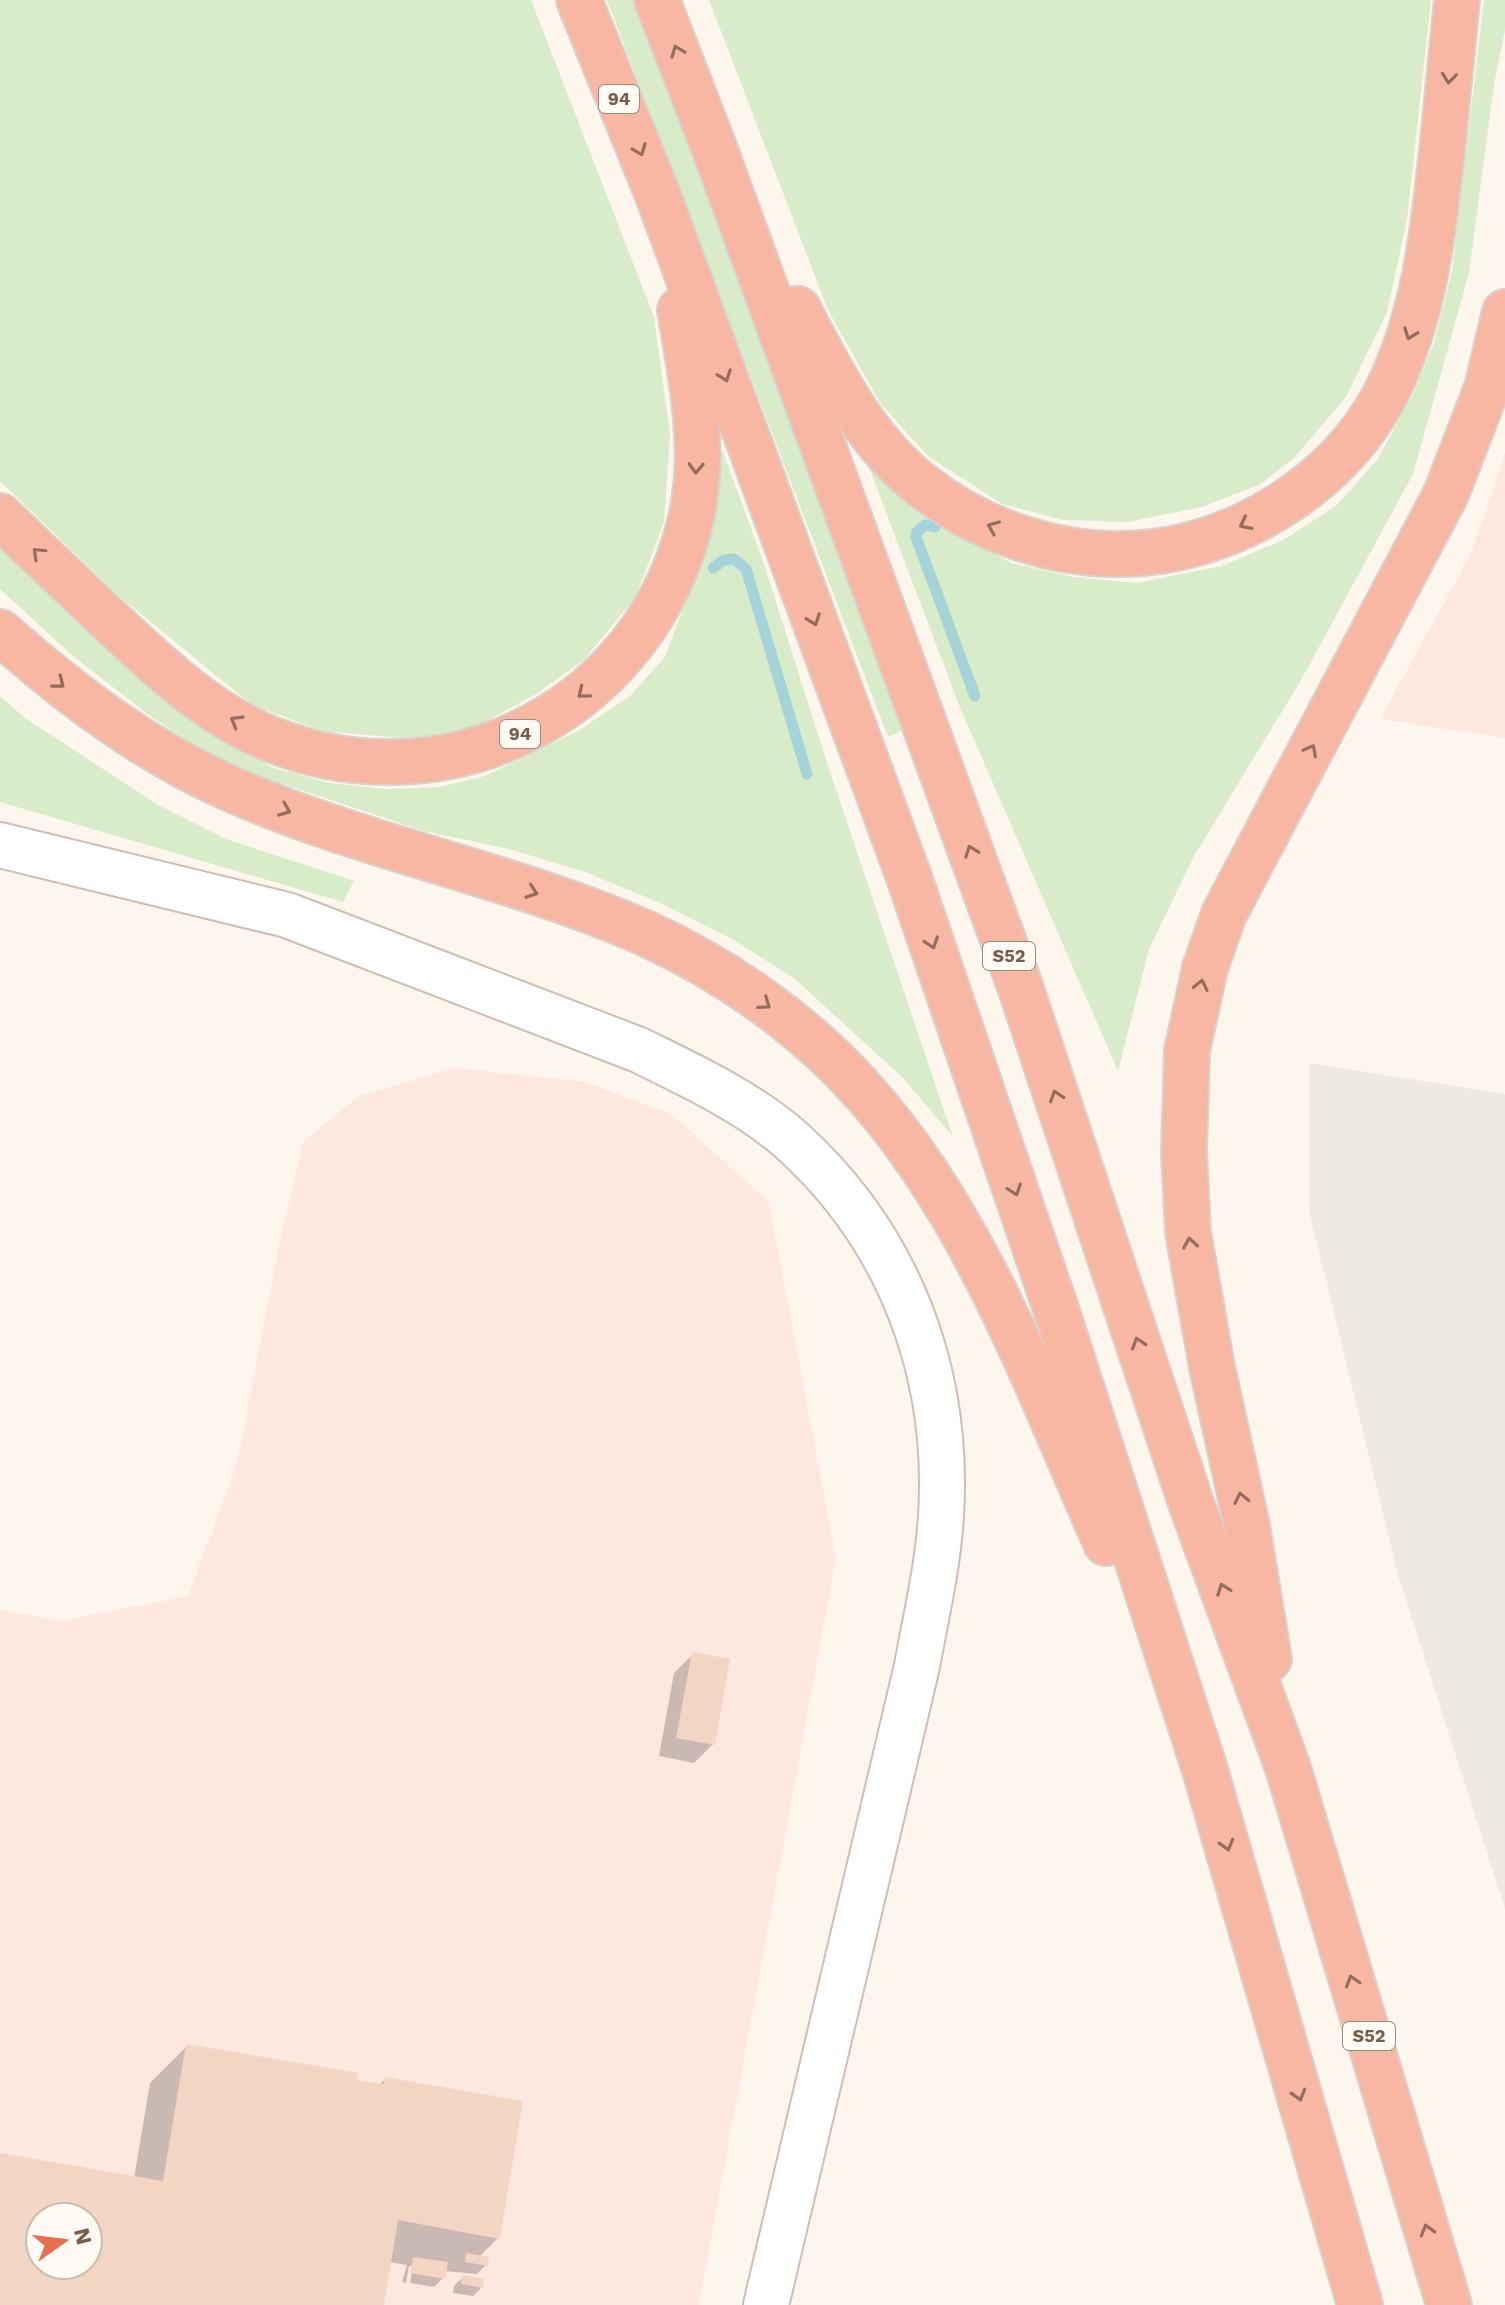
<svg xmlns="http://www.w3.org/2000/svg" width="1505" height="2305" viewBox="0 0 1505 2305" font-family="'Work Sans',sans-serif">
<rect width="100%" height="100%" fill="#fdf6ec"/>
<path fill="#fde8e0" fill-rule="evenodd" d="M1505 453V738L1380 719 1470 556Z
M455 1068 585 1082 671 1114 769 1202 836 1558 699 2305H0V1610L61 1621 188 1596 237 1463 279 1245 303 1142 359 1096ZM40 2217H88V2265H40Z"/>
<path fill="#efe9e4" d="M1309 1063 1505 1094V1909L1398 1575 1309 1211Z"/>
<path fill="#d8ecc9" d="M0 0H531L654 317 670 435 664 522 636 596 584 660 536 694 481 724 424 740 322 731 252 705 119 596 0 481Z
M607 0H633L668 92 906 729 888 737Z
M709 0H1431L1407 219 1387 312 1346 397 1295 457 1261 484 1202 507 1127 522 1063 520 1002 504 928 456 880 403 828 310Z
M1484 0H1505V30L1494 84 1469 273 1413 474 1300 682 1194 856 1149 949 1118 1071 959 705 867 462 936 521 1011 563 1074 577 1136 583 1222 566 1285 539 1336 506 1377 460 1413 394 1434 343 1452 271Z
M719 451 723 452 763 561 828 766 953 1137 903 1078 795 979 734 940 658 902 585 872 509 849 424 831 219 763 145 712 72 655 0 589V545L121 662 219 739 274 768 330 783 386 789 440 787 485 776 578 731 630 696 665 657 707 545 715 506Z
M0 696 25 718 158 805 226 839 354 881 343 902 0 802Z"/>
<path fill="#0003" fill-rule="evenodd" d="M693 1654 713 1744 694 1763 659 1756 674 1673Z
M187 2046 354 2082 378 2086 385 2079 498 2238 479 2257 486 2265 477 2274 444 2271 443 2278 434 2287 410 2283 413 2266H409L406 2283 402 2282 407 2265 389 2262 382 2305H0V2155L134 2178 150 2083ZM40 2217H88V2265H40Z
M463 2277 482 2287 473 2296 453 2293 454 2286Z"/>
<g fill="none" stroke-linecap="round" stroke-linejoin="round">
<path stroke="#a5d3da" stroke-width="11" d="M935 527 925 525 917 532 916 537 975 696
M713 568 724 560 734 559 746 569 807 774"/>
</g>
<path fill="#f3d5c3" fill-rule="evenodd" d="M692 1652 730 1659 715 1745 676 1738Z
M186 2044 359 2073 356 2080 384 2084V2077L523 2101 500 2239 398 2220 384 2305H0V2153L163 2181ZM40 2217H88V2265H40Z
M466 2253 489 2257 488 2266 465 2262Z
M413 2257 448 2262 445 2279 410 2273Z
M462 2275 484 2279 483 2288 461 2284Z"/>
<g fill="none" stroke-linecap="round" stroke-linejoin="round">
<g stroke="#d1beb0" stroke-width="48">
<path id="minor" d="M0 845 287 915 639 1050C690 1075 748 1102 791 1140 899 1237 950 1372 941 1516 938 1566 926 1616 917 1666L766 2305"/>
</g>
<g stroke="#dad1cd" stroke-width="48">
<path id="highway" d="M579 0 659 198 909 877 1058 1315 1205 1770 1360 2305
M657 0 715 150 1021 989 1191 1503 1288 1768 1449 2305
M798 309C831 372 865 442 923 486 979 530 1054 556 1126 554 1230 551 1335 488 1384 397 1424 320 1433 235 1442 151 1447 101 1452 50 1457 0
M0 516C35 550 70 583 105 616 154 662 205 712 268 738 451 813 651 706 692 514 706 448 691 375 680 310
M0 632C72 696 149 754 238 792 370 849 513 875 645 933 726 970 805 1025 864 1092 977 1218 1038 1390 1106 1543
M1269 1659 1247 1526 1212 1367 1188 1232 1184 1152 1187 1051 1205 968 1224 914 1446 494 1487 388 1505 312"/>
</g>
<use href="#minor" stroke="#fff" stroke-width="44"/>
<use href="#highway" stroke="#f7b7a3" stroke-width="44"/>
</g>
<defs><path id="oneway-chevron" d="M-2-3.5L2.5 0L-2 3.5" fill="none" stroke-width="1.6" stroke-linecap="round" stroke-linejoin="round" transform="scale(2)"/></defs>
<g stroke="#936e5e">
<use href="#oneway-chevron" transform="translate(677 51) rotate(-111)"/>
<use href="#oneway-chevron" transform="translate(1449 78) rotate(96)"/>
<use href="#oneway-chevron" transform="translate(640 150) rotate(68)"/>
<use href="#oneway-chevron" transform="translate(1410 334) rotate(110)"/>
<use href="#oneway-chevron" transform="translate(725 376) rotate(70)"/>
<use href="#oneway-chevron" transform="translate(696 468) rotate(92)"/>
<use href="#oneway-chevron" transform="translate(1245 524) rotate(153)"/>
<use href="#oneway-chevron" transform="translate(993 527) rotate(-158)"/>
<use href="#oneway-chevron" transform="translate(38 553) rotate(-136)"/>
<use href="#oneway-chevron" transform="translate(814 620) rotate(70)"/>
<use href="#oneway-chevron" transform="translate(59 683) rotate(38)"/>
<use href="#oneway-chevron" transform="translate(583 693) rotate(141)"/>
<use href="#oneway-chevron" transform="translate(236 721) rotate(-149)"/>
<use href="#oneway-chevron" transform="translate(1311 750) rotate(-62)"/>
<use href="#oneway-chevron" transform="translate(285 810) rotate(22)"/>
<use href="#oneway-chevron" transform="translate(971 851) rotate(-110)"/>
<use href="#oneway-chevron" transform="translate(532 892) rotate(19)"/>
<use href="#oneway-chevron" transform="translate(932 943) rotate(71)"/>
<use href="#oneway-chevron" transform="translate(1201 985) rotate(-78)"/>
<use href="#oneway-chevron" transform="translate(765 1004) rotate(35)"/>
<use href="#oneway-chevron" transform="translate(1056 1096) rotate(-108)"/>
<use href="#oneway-chevron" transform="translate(1015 1190) rotate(71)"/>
<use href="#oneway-chevron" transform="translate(1190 1243) rotate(-99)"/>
<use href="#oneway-chevron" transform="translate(1138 1343) rotate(-108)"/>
<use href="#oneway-chevron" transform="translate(1241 1498) rotate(-102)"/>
<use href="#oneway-chevron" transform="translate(1223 1589) rotate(-110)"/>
<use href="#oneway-chevron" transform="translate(1227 1845) rotate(74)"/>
<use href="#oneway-chevron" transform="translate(1352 1981) rotate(-107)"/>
<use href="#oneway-chevron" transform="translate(1299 2095) rotate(74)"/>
<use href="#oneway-chevron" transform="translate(1427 2230) rotate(-106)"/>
</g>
<g text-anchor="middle" stroke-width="7" stroke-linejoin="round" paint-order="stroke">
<g fill="#fffaf3" stroke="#a28b7f" stroke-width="2">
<rect x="599" y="85" width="40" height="28" rx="6"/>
<rect x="500" y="720" width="40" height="28" rx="6"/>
<rect x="983" y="942" width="52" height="28" rx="6"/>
<rect x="1343" y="2022" width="52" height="28" rx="6"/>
</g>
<g font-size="18" font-weight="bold" fill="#7a5c4d">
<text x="619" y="105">94</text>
<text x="520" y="740">94</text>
<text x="1009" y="962">S52</text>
<text x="1369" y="2042">S52</text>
</g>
</g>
<g transform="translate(64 2241) rotate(76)"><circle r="38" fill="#fffaf3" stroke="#cabbb1" stroke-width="2"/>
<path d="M0-6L14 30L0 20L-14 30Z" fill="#e76f51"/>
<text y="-12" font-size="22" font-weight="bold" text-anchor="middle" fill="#7a5c4d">N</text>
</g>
</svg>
